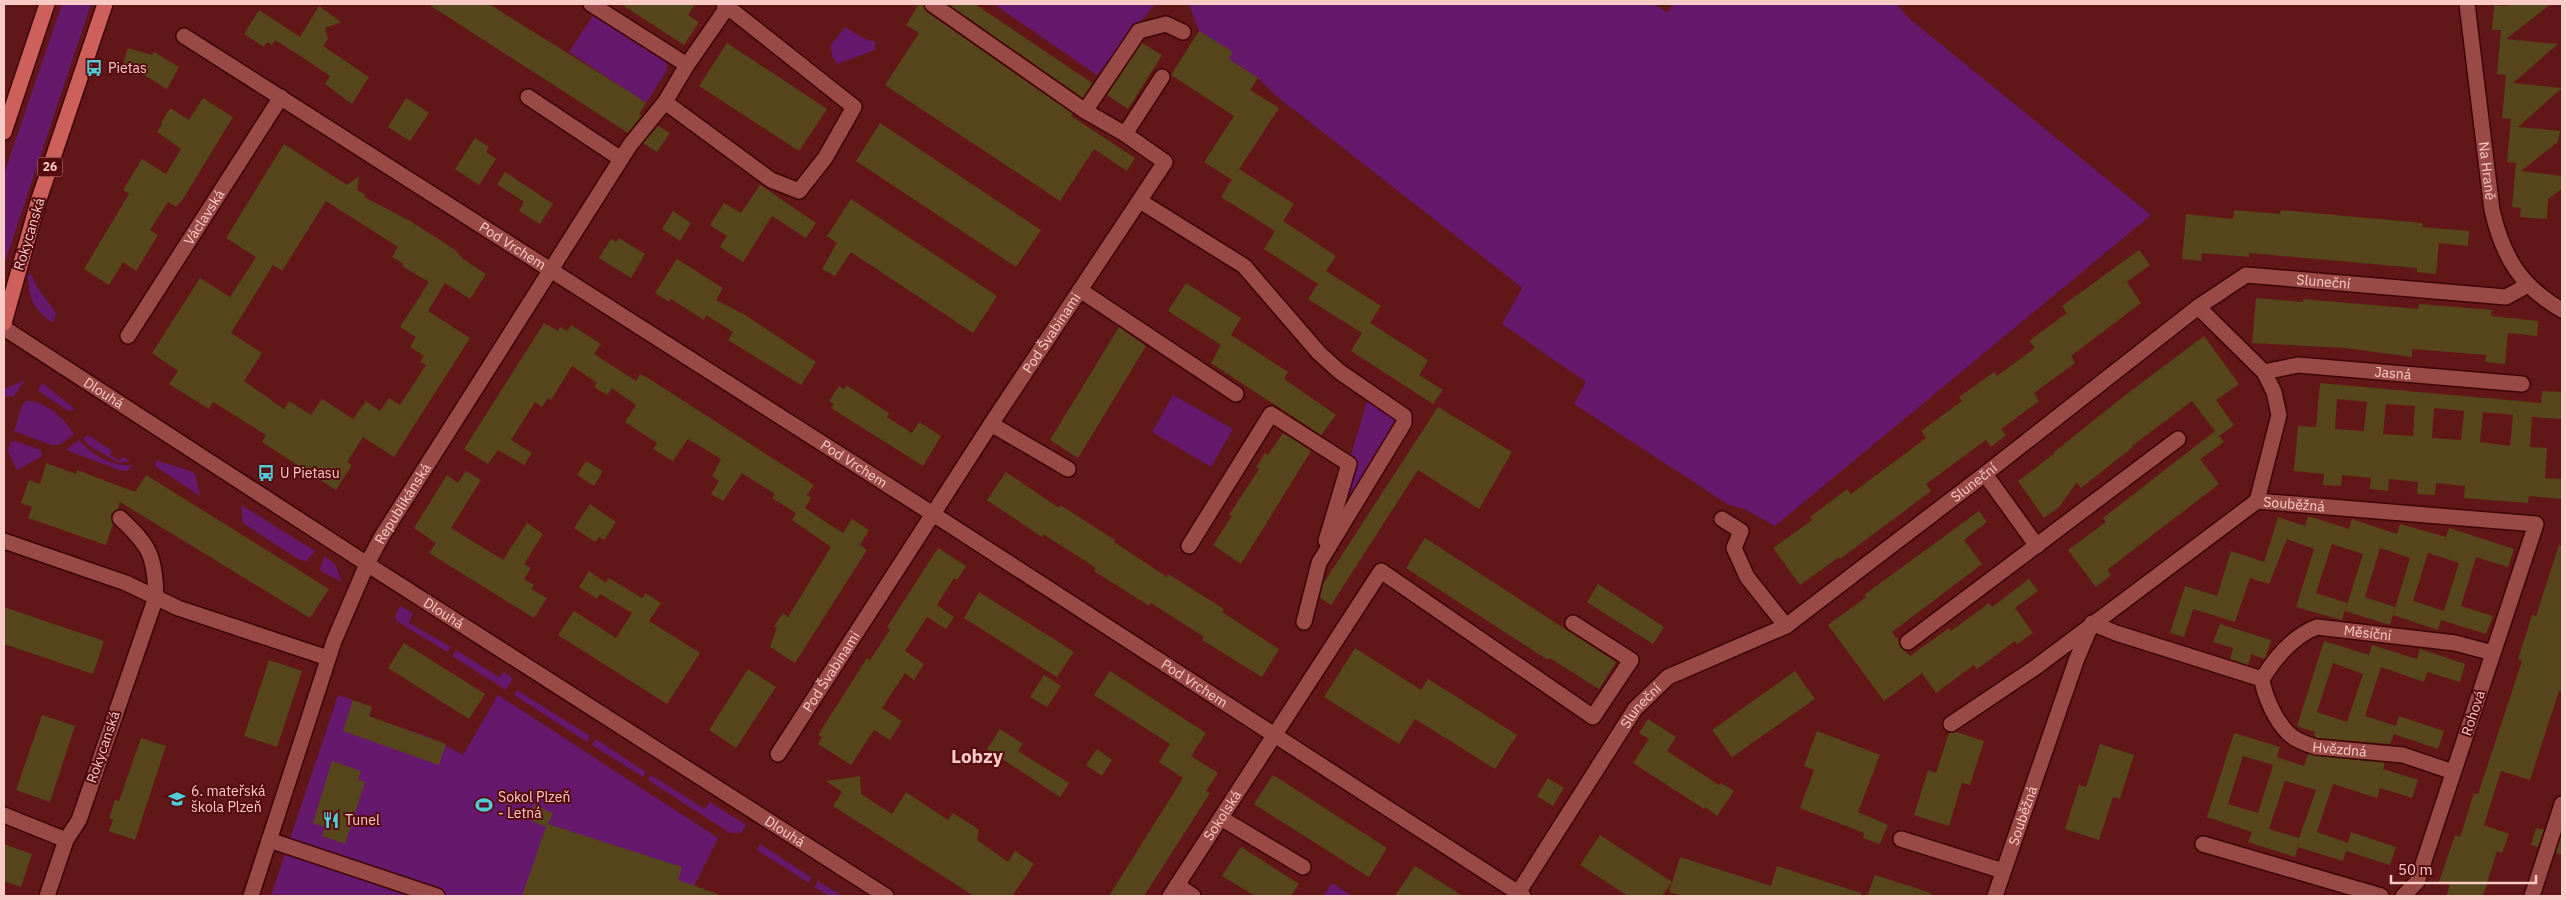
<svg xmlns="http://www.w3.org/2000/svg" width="2566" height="900" viewBox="0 0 2566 900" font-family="'IBM Plex Sans',sans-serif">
<rect width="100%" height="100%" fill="#611718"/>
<path fill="#66196c" d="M62 4H91L4 265V174Z
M994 4H1155L1097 75Z
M1189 4H1653L1668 13 1673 4H1896L1911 20 2151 215 1775 526 1745 509 1729 505 1574 404 1586 382 1502 324 1522 288 1520 286 1275 95 1258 78 1229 59 1232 52 1199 31Z
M593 16 667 63V70L646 103 569 52Z
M845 27 867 40 875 41V50L837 64 832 56 831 45Z
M31 274 37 287 56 313 53 323C33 309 29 300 28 275Z
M25 380 14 396 4 397V389Z
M42 383 75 409 69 411 38 391Z
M1370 391 1404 416 1319 563Z
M1173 395 1233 429 1211 467 1152 432Z
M26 401C45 400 65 419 74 434L59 445H51L14 431 22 405Z
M88 435 112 451 110 455 120 461 123 457 130 461 119 463 88 445 83 438Z
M79 440C94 456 111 467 133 465L127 471H122L66 450Z
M15 441 41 450 42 456 17 470 8 451 11 442Z
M156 460 190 471 195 474 200 496 155 466Z
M241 505 315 551 306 561 300 560 243 523Z
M324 556 335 564 342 582 324 573 320 569Z
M400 606 413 613 409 623 451 647 447 652 397 621 395 617Z
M456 650 499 677 504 672 511 677 512 680 506 690 452 656Z
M517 690 590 736 587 742 514 695Z
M338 695 372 707 369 717 429 737 463 755 498 695 718 838 689 896H271Z
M596 739 646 772 643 777 592 745Z
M651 775 705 809 710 802 746 825 741 833H730L648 780Z
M760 844 812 878 809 883 757 850Z
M818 881 842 896H829L814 887Z
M1332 883 1352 896H1323Z"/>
<path fill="#57451b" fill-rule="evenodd" d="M428 4H489L633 94 646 103 639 114 642 115 628 133Z
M621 4H695L688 15 699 22 684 45Z
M919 4H923L927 12 1073 114 1071 116 1135 158 1127 171 1094 149 1060 201 885 85 919 33 906 25Z
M948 4H975L1092 83 1083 98Z
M2507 4H2551L2506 39 2558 44 2513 83 2562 88 2518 127 2560 131 2558 142 2521 171 2562 176V189L2548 199 2547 219 2520 217 2521 208 2512 207 2516 163 2507 162 2511 119 2502 118 2506 75 2497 74 2501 30H2492L2494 5 2507 6Z
M319 6 341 22 325 28 328 39 323 46 369 77 352 104 325 84 330 76 305 59 275 40 272 45 267 42 264 47 244 34 259 10 300 37Z
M1199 31 1233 52 1229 59 1258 78 1250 90 1279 108 1232 180 1204 162 1234 116 1171 75Z
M727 43 827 109 799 151 699 86Z
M1142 43 1162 55 1128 109 1107 95Z
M128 48 152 55 154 52 179 67 167 89 139 72 138 76 121 70Z
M203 98 233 117 183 199 176 207 168 202 150 230 158 235 136 271 123 262 109 285 84 269 129 194 123 190 142 159 166 174 181 149 157 132 162 124 161 123 170 108 189 120Z
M406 98 429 113 410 141 388 127Z
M880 123 1041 230 1016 267 856 161Z
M658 126 670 133 657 152 643 143Z
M475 138 489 147 486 152 496 159 479 185 455 169Z
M284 144 347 185 359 176 357 190 366 195 364 197 410 221 454 249 463 259 486 274 470 299 445 283 428 311 470 338 394 457 363 437 347 462 352 465 336 490 262 442 266 435 213 402 209 409 169 384 178 371 152 353 200 278 230 297 256 257 226 238ZM326 201 398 247 392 257 404 264 402 266 429 282 400 327 416 337 410 347 424 356 420 362 426 365 400 405 389 398 380 411 366 401 353 419 322 399 311 415 289 401 284 409 244 381 262 353 231 333 273 265 282 271Z
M1239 169 1294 204 1283 221 1336 256 1326 271 1381 306 1370 323 1428 360 1419 375 1443 390 1433 404 1351 351 1362 333 1308 299 1318 284 1264 249 1275 231 1221 197Z
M505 172 553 204 540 224 519 211 524 202 497 184Z
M760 185 816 223 806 238 772 216 743 262 720 247 727 236 710 225 724 203 741 213Z
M851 199 997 296 973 333 851 252 835 276 822 269 837 243 827 236Z
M2234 210 2280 214 2281 210 2423 223 2422 227 2469 231 2468 246 2439 243 2436 274 2417 272V268L2249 253V257L2202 253 2201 261 2182 259 2186 214 2233 219Z
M673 211 691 223 680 241 662 229Z
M619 238 645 254 631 278 599 258 611 239 616 242Z
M2139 250 2150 265 2127 282 2141 303 2071 356 2075 363 2034 393 2039 401 2001 429 2006 435 1991 447 1986 440 1926 484 1931 491 1840 559 1839 557 1800 585 1773 548 1812 520 1810 517 1847 489 1851 494 1926 438 1921 431 1962 401 1959 397 1994 372 1997 376 2035 348 2029 341 2067 313 2062 306Z
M677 259 723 288 716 300 745 315 816 362 801 385 728 340 733 332 706 315 704 320 671 299 669 302 655 293Z
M1186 283 1241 318 1231 335 1288 372 1284 379 1336 415 1321 435 1211 363 1221 345 1168 311Z
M2256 298 2303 302V299L2418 309 2419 304 2492 310 2491 316 2538 321 2537 336 2508 333 2505 364 2485 362 2486 355 2412 349V357L2345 348 2252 343Z
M544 323 558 331 560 327 567 331 571 325 601 344 594 354 636 381 640 374 648 378 814 485 807 495 811 498 805 508 818 517 843 533 852 519 869 530 860 545 867 550 795 663 770 647 777 628 774 626 783 613 788 617 831 547 792 520 796 513 772 498 775 494 742 473 723 501 711 494 719 481 712 476 721 459 688 439 673 461 653 449 657 443 625 422 636 405 612 388 607 395 594 387 597 383 572 366 551 400 548 398 542 407 535 402 511 440 532 453 524 465 498 450 488 464 464 449Z
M1119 327 1146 346 1078 458 1050 440Z
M2204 336 2239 384 2216 400 2234 425 2219 436 2224 442 2200 459 2219 484 2107 570 2111 575 2096 587 2068 550 2106 522 2103 518 2215 431 2192 401 2132 446 2133 447 2081 488 2077 482 2059 507 2044 518 2018 481 2055 453 2054 452 2128 393Z
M2320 383 2541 403 2542 391 2562 392V419L2532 417 2530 447 2547 448 2545 478 2562 479V499L2529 496 2528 503 2464 498 2465 486 2436 483 2435 495 2417 494 2418 482 2389 479 2388 491 2370 489 2371 478 2342 475 2341 486 2323 485 2324 474 2294 471 2298 426 2316 427ZM2337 399 2367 402 2364 431 2335 429ZM2386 404 2415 406 2413 436 2383 434ZM2434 408 2464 411 2461 440 2432 438ZM2483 412 2513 415 2510 446 2480 442Z
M846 385 889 413 887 417 912 433 919 422 941 436 923 466 831 408 834 404 829 401 839 386 844 389Z
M1438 407 1512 452 1479 509 1418 470 1331 605 1320 598 1323 584Z
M1283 433 1311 451 1241 564 1213 545 1232 516 1229 515 1259 469 1256 467 1265 453 1268 455Z
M586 461 603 471 594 486 577 475Z
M46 463 76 474 77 470 135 492 146 475 329 589 310 618 120 502 118 509 111 515 113 524 106 545 28 518 32 507 21 503 29 480 40 484Z
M466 471 481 480 451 528 503 560 527 523 543 534 524 564 531 568 524 579 534 585 531 589 547 598 534 618 429 553 436 543 414 528 447 475 458 483Z
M1006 472 1059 508 1060 505 1115 540 1114 542 1167 577 1168 574 1224 609 1222 612 1279 649 1262 677 1202 640 1204 637 1151 603 1149 606 1094 571 1096 568 1043 534 1042 537 987 500Z
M590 504 616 522 604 540 599 537 595 542 574 528Z
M1979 511 1987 522 1964 540 1982 564 1892 632 1899 641 1900 647 1910 656 1949 628 1951 631 1989 603 1992 607 2029 579 2038 591 2015 608 2033 633 2017 644 2015 641 1977 669 1974 665 1936 693 1922 673 1884 701 1828 625 1866 597 1864 595Z
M2308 516 2349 529 2352 519 2397 534 2400 524 2446 537 2449 528 2514 549 2508 567 2476 557 2461 606 2493 616 2486 634 2441 620 2438 630 2393 615 2410 558 2380 548 2365 597 2395 607 2390 625 2345 611 2363 554 2332 544 2316 593 2347 603 2342 620 2296 607 2314 549 2287 539 2269 584 2250 578 2235 622 2193 609 2184 637 2170 633 2185 586 2217 596 2231 551 2264 562 2278 517 2305 526ZM2428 553 2459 563 2444 611 2413 601Z
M1425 538 1616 662 1599 689 1550 658 1548 660 1406 568Z
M2559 545 2562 546V692L2559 691 2530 780 2501 771 2484 825 2509 834 2502 853 2497 851 2483 896H2446L2450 885 2439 882 2455 835 2460 837 2474 793 2478 794 2522 661 2518 659 2532 615 2536 616Z
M938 548 966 566 957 580 954 578 937 605 954 617 946 629 927 617 905 651 924 664 914 680 905 673 882 708 902 721 890 740 874 730 851 765 818 744 822 737 818 735 867 658 870 660 890 630 887 627Z
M589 571 606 583 609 578 642 598 645 593 661 603 649 621 700 653 667 704 558 635 574 611 616 638 632 613 600 594 597 599 579 587Z
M1598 584 1664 627 1653 644 1587 602Z
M979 592 1074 652 1057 677 964 618Z
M4 607 104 641 93 674 4 644Z
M2220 624 2271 640 2266 656 2264 659 2251 654 2248 665 2230 659 2233 648 2213 642Z
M2324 641 2369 655 2372 645 2417 659 2420 649 2465 664 2460 682 2427 672 2424 682 2381 667 2365 716 2396 726 2399 716 2444 731 2438 749 2394 734 2390 744 2318 738 2314 736 2315 732 2297 726ZM2333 663 2363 674 2347 722 2317 712Z
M404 643 485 694 469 719 388 668Z
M1355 648 1421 690 1428 679 1517 735 1495 769 1415 719 1399 744 1324 697Z
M269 660 302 671 277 747 244 736Z
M748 669 776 687 736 748 709 730Z
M1110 671 1206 733 1191 756 1218 773 1206 791 1210 793 1144 896H1109L1183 778 1159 762 1170 744 1094 695Z
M1795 671 1815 699 1732 757 1712 730Z
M1044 675 1061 686 1047 707 1030 697Z
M353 700 372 707 369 716 446 744 439 765 343 731Z
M42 715 75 726 50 802 16 790Z
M1648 719 1676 737 1667 751 1719 785 1721 783 1734 791 1717 816 1705 807 1704 809 1633 763 1649 739 1639 733Z
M1000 729 1023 744 1018 751 1069 783 1060 797 987 749Z
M1817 731 1880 755 1858 812 1888 825 1880 844 1863 838 1864 833 1800 808 1814 770 1804 766Z
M1956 732 1984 741 1970 785 1962 783 1949 826 1914 815 1928 770 1936 773 1949 733Z
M2234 733 2280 747 2277 757 2304 766 2308 754 2385 763 2383 769 2418 780 2412 798 2380 788 2377 798 2333 784 2317 832 2348 843 2351 832 2396 847 2390 865 2346 851 2343 861 2298 847 2295 857 2248 842 2252 832 2207 817ZM2243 756 2273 765 2258 813 2228 804ZM2285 781 2316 790 2299 838 2269 829Z
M141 738 166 746 135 840 109 831 113 820 109 818 115 800 119 801Z
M2100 744 2134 755 2120 799 2113 797 2099 840 2065 829 2079 785 2086 787Z
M1097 749 1112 760 1102 776 1086 765Z
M332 761 361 771 358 780 365 782 345 844 322 836 325 827 313 823Z
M1273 775 1387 848 1369 877 1254 804Z
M860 776 861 794 892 814 906 792 948 820 953 813 972 825 979 830 977 840 1008 862 1015 851 1034 864 1012 896H974L833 806 842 792 826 781Z
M1548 778 1564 788 1553 806 1537 796Z
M534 805 553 813 548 824 682 867 678 880 718 894V896H522L546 827 528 819Z
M2536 828 2544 830 2538 847 2531 845Z
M1600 835 1672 882 1662 896H1628L1580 865Z
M2561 836H2562V855L2556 853Z
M4 844 32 854 21 887 4 881Z
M1241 847 1299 884 1291 896H1255L1222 876Z
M1680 857 1771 886 1777 866 1861 893V896H1683L1669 892Z
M1415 866 1463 896H1395Z
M1875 875 1931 893 1930 896H1867Z"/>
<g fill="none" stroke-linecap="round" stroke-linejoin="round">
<g stroke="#3c0507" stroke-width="18">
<g id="minor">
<path d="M591 4 687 65"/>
<path d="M932 4 1085 111"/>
<path id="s1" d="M2467 4 2492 210C2503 257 2520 286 2562 310"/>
<path id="s2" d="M184 36 947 523 1523 896"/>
<path d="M528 97 621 159"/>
<path d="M665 102 771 180 799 191 825 158 854 107 724 4"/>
<path d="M1125 134 1162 77"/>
<path d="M1140 201 1244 266 1319 353 1340 372 1404 416V423L1319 563 1304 622"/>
<path d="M1080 290 1236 394"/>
<path d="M2198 307 2264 372 2274 392 2279 415 2257 501"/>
<path id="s3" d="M4 328 367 564 886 896"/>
<path id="s4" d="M128 336 281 97"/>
<path id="s5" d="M2264 372 2298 365 2522 384"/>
<path d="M991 424 1068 469"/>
<path d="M1985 474 2037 546"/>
<path d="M1722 519 1741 531 1734 548 1747 577 1786 626"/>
<path d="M4 541 126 583 178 608 328 658"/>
<path d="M1189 546 1271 414 1349 464 1326 541"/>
<path d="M1908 642 2178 439"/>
<path id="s6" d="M2262 679C2275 658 2293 636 2317 627L2455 643 2493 653"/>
<path id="s7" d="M2262 679C2264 695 2275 720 2288 733 2295 740 2306 744 2316 747L2403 755 2453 772"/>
<path id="s8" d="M1951 724 2036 667 2257 501 2536 524 2417 882 2403 896"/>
<path id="s9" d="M778 754 991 424 1165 162 1125 134 1085 111 1139 31 1166 24 1183 32"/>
<path d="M4 815 66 840"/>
<path d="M1221 818 1303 867"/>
<path d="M1901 839 2003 871"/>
<path d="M269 840 437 896"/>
<path d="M2203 844 2381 896"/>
<path d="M1177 885 1193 896"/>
<path id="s10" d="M1518 893 1635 709 1668 677 1786 626 1985 474 2198 307 2246 275 2506 297 2528 285"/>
<path d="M47 896 66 840 79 820 156 597C155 556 150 546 120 518"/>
<path id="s11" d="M251 896 334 641 367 564 382 536 630 145 665 102 687 65 728 6"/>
<path id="s12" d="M1170 896 1381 571 1593 717 1631 660 1573 623"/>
<path id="s13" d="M1995 896 2076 661 2092 623 2116 633 2262 679"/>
<path d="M2532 896 2562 804"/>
</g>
</g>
<g stroke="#3c0507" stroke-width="18">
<path id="major" d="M4 132 47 4
M4 323 38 202 105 4"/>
</g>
<use href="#minor" stroke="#994a46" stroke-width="15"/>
<use href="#major" stroke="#cd605b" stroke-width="15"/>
</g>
<defs>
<g id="bus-bare" transform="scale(1.35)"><path d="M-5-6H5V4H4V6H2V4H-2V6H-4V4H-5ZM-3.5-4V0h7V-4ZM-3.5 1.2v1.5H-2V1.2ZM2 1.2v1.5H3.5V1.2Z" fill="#52cbd8" stroke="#550a0e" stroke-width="2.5" paint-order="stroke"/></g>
<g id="school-bare" transform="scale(1.35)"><path d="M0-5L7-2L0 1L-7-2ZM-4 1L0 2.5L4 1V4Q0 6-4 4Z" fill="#52cbd8" stroke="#550a0e" stroke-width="2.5" paint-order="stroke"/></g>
<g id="stadium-bare" transform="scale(1.35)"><path d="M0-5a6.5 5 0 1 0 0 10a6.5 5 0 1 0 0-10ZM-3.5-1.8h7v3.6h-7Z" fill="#52cbd8" stroke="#550a0e" stroke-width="2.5" paint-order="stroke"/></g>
<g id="restaurant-bare" transform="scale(1.35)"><path d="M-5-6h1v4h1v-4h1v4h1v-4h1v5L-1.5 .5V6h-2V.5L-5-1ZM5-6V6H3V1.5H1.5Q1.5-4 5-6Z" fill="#52cbd8" stroke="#550a0e" stroke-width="2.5" paint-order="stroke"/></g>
</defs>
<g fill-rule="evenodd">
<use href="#bus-bare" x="94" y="68"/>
<use href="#bus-bare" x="266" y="473"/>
<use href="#school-bare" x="177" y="799"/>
<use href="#stadium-bare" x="484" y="805"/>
<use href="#restaurant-bare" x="331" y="820"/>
</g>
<g text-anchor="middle" stroke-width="4" stroke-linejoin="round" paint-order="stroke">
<rect fill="#550a0e" stroke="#c8918f" stroke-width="1" x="37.5" y="157.5" width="25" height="19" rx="4"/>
<g font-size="12" font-weight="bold" fill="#f9cbc6">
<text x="50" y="171">26</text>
</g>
<g font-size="14" fill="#f9cbc6" stroke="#550a0e" text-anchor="start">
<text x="108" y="73">Pietas</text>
<text x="280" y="478">U Pietasu</text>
<text x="191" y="796">6. mateřská<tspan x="191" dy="16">škola Plzeň</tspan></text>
<text x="498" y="802">Sokol Plzeň<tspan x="498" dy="16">- Letná</tspan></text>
<text x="345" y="825">Tunel</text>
</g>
<g font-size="14" fill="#f9cbc6" stroke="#550a0e">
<text dy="5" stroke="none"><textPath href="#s1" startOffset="168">Na Hraně</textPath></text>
<text dy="5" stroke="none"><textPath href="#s4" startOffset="141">Václavská</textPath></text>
<text transform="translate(29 234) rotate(-73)" y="5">Rokycanská</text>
<text dy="5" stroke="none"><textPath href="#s2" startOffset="390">Pod Vrchem</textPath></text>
<text dy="5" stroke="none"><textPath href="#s10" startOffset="1049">Sluneční</textPath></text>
<text dy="5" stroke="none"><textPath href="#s9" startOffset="502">Pod Švabinami</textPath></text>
<text dy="5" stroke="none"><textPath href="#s5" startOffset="130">Jasná</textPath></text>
<text dy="5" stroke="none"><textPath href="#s3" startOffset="119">Dlouhá</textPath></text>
<text dy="5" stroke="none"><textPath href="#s2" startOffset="795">Pod Vrchem</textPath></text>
<text dy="5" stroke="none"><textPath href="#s10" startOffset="629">Sluneční</textPath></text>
<text dy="5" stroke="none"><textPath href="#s11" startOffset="422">Republikánská</textPath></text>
<text dy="5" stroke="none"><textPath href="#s8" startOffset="416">Souběžná</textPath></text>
<text dy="5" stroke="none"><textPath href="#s3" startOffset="524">Dlouhá</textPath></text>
<text dy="5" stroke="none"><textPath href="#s6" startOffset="128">Měsíční</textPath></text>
<text dy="5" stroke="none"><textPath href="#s9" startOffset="98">Pod Švabinami</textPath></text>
<text dy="5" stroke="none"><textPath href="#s2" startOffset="1200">Pod Vrchem</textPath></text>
<text dy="5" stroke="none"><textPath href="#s10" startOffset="224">Sluneční</textPath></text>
<text transform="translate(2473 713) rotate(-72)" y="5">Rohová</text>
<text transform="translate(103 747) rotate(-71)" y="5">Rokycanská</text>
<text dy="5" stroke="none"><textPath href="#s7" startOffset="116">Hvězdná</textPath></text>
<text dy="5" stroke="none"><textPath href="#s12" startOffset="96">Sokolská</textPath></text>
<text dy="5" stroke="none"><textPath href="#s13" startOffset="85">Souběžná</textPath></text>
<text dy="5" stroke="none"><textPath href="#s3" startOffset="929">Dlouhá</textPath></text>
</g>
<g font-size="19" font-weight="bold" fill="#f9cbc6" stroke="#550a0e">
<text x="977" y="763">Lobzy</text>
</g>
</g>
<rect width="2566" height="900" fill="none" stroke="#f9cbc6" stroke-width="10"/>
<path d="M2391 875v8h145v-8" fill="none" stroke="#f9cbc6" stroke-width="2.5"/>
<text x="2398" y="875" font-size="15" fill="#f9cbc6" stroke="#550a0e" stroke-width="4" paint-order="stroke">50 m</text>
</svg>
